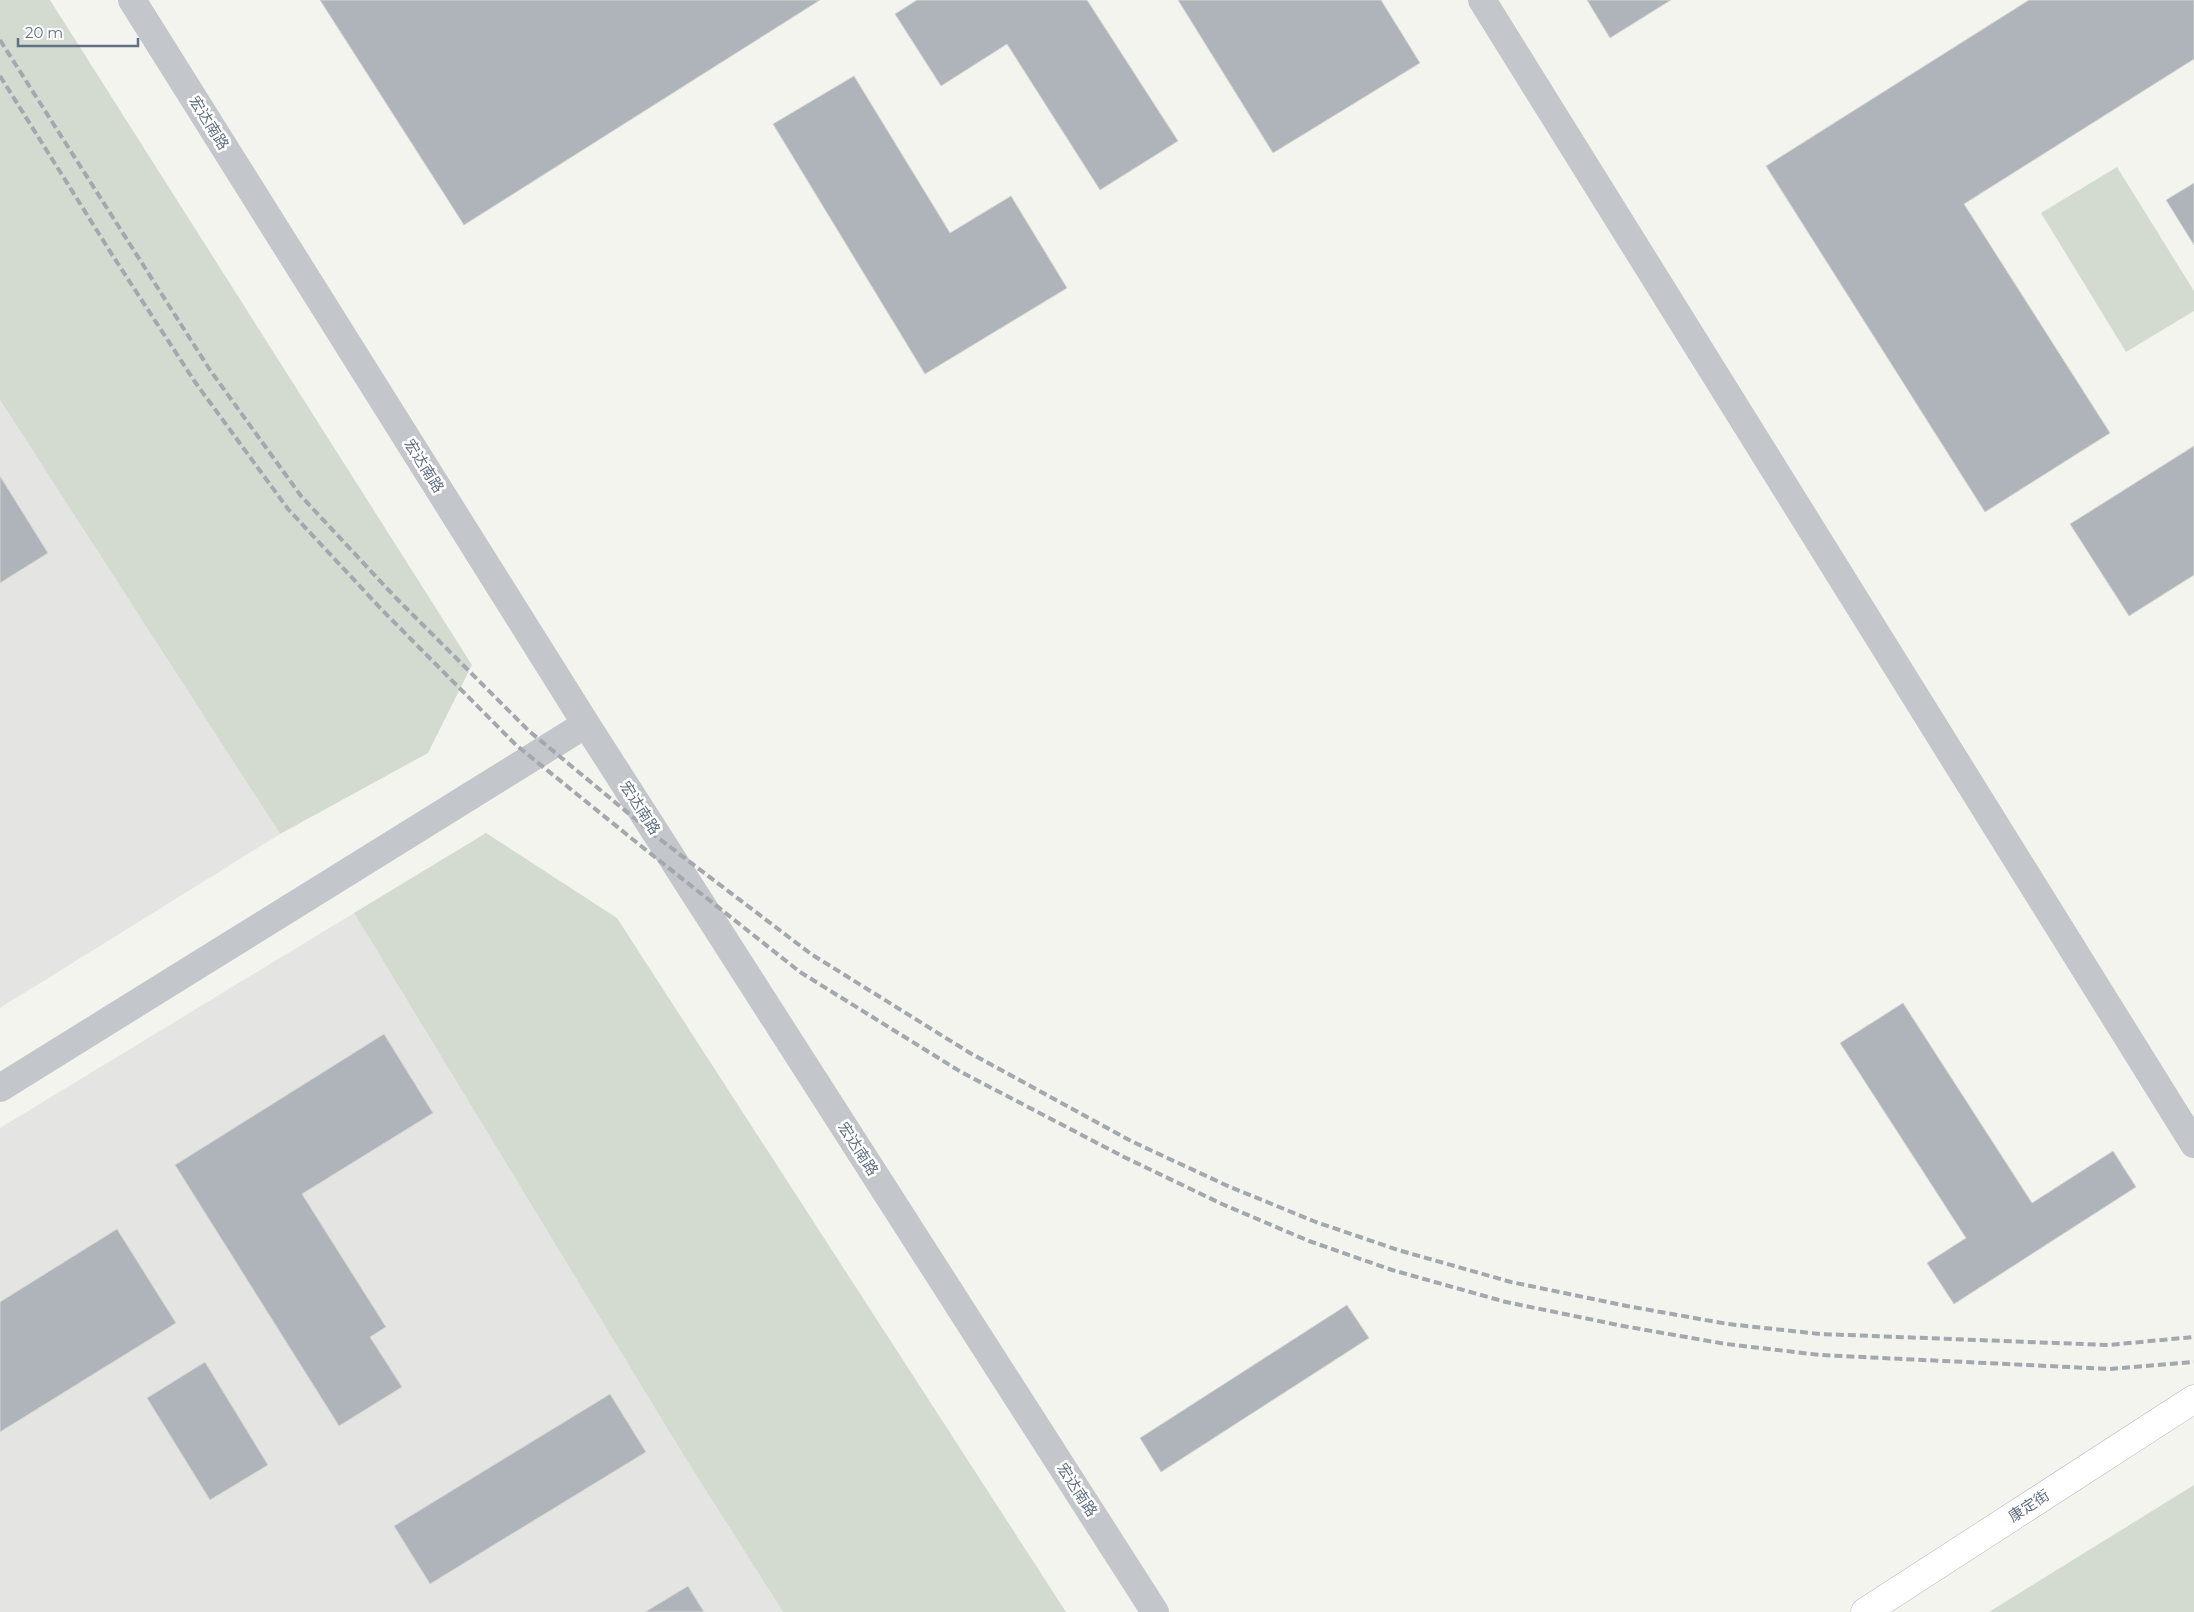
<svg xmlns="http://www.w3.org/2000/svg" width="2194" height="1612" viewBox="0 0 2194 1612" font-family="Montserrat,'Noto Sans SC',sans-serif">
<rect width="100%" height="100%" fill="#f4f4ef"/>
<path fill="#e4e5e3" d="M0 400 280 834 0 1008Z
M354 913 684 1456 783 1612H0V1128Z"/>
<path fill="#d3dbd0" d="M0 0H50L472 665 428 753 280 834 0 400Z
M2117 167 2194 291V311L2126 352 2041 213Z
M486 833 617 918 1066 1612H783L684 1456 354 913Z
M2194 1485V1612H1989Z"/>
<path fill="#aeb4ba" stroke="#d5d5d2" d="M320 0H820L464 225Z
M917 0H1087L1178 141 1100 190 1007 44 941 86 895 14Z
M1178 0H1381L1420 63 1273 153Z
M1587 0H1671L1610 38Z
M2029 0H2194V59L1964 204 2110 433 1985 512 1766 166Z
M854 76 950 233 1011 196 1067 288 925 374 773 124Z
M2194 183V245L2166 200Z
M2194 446V575L2129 616 2070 524Z
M0 476 48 553 0 583Z
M1903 1003 2032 1203 2113 1151 2136 1187 1954 1304 1927 1263 1966 1238 1840 1043Z
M384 1034 433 1113 302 1194 386 1327 370 1337 402 1387 339 1426 175 1165Z
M117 1229 176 1323 0 1432V1302Z
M1347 1305 1369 1338 1161 1472 1140 1438Z
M205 1362 268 1465 210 1500 147 1398Z
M610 1394 646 1452 430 1584 394 1526Z
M688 1586 704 1612H645Z"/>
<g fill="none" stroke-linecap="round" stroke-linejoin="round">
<g stroke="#b6b9bd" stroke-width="29">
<path id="major" d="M1865 1612 2194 1399"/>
</g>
<path stroke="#c3c6ca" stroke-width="28" d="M132 0 586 724 1155 1612
M1482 0 2194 1144
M0 1088 586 724"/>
<use href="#major" stroke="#fff" stroke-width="28"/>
<path stroke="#a3a8ae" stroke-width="4" stroke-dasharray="8 4" stroke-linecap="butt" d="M0 40 210 370 301 496 395 597 529 731 657 837 811 954 970 1053 1133 1142 1230 1187 1316 1222 1398 1250 1511 1282 1627 1306 1728 1324 1820 1334 2108 1345 2194 1337
M0 76 111 253 195 382 288 509 383 611 516 745 646 850 800 972 961 1072 1124 1157 1222 1204 1309 1241 1392 1270 1506 1302 1623 1326 1726 1344 1820 1355 2110 1369 2194 1362"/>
</g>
<g text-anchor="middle" stroke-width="5" stroke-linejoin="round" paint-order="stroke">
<g font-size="15" fill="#617082" stroke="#fff">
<text transform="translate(209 123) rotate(58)" y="5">宏达南路</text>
<text transform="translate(424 466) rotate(58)" y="5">宏达南路</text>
<text transform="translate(640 808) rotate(57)" y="5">宏达南路</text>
<text transform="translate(858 1149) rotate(57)" y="5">宏达南路</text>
<text transform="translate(1077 1490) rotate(57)" y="5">宏达南路</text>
<text transform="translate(2029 1506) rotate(-33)" y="5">康定街</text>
</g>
</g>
<path d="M18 38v8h120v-8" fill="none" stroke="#617082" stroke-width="2.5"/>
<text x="25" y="38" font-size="15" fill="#617082" stroke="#ffffff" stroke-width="4" paint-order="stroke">20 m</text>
</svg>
